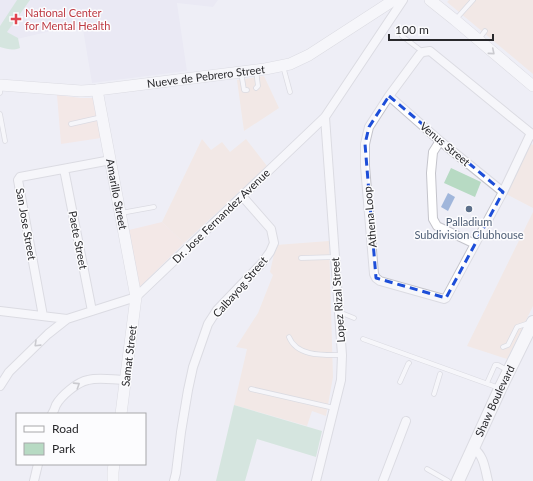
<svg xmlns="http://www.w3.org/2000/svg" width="533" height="481" viewBox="0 0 533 481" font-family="Lato,sans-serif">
<rect width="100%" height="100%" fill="#eeeef6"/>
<path fill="#f5e1d2" d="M449 0H533V74L447 2Z
M264 76 279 108 244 131 237 80Z
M202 139 211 150 222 142 230 152 246 139 267 166 184 243 162 222Z
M531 144 533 145V208L506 194Z
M533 212V306L507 359 467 346Z
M329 241 333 377 326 416 312 411 307 426 234 405 247 349 236 347 258 313 273 275 270 272 276 245Z"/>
<path fill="#f8dfd6" d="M57 95 81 98H93L101 138 61 144Z
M162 222 184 243 139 288 129 230Z"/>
<path fill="#e4e3f2" d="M0 0H218L213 7 177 3 187 71 92 83 82 24 0 43Z"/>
<path fill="#b7dac3" d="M17 0H30L7 32 18 38 20 48C12 51 8 49 0 47V26Z
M451 168 481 182 475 197 444 183Z
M234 405 322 431 316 457 257 439 245 481H216Z"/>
<path fill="#a0b6db" d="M448 193 455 197 448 211 441 207Z"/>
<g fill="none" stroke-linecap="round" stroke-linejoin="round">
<g stroke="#c4c4cb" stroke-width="5.5">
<path id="lane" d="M456 19 473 0
M402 36 423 52
M479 39 485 31
M283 66 290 92
M256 70 258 86 256 88
M241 72 244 90H247
M0 93 1 85
M0 114 5 141
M71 124 102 117
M121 213 154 207
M301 258 335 257
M339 312 354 318
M289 337C297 357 324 355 342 355
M363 339 499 388
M503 347 508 345 517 327 529 323
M400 382 408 364 409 363
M487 383 495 365H498L507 370
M251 389 334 408
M434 394 440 374
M427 469 448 481"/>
</g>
<g stroke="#c4c4cb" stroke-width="10">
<path id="street" d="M389 96 440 141 503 192
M531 133 503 192 446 298 444 299 380 281 376 278 374 274 365 166V144L369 127 389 96 420 54 423 52 430 51 533 135
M440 141 433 152 431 173 433 219 437 226 475 244
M64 169 92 311
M0 311 67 319
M43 316 18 180 20 177 111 160
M0 386 9 372 48 334 67 319 136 297 325 117 403 0
M52 414C54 411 55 408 56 405 61 396 77 382 88 380 100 377 113 380 126 380
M473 448C484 455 485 469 488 481
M34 481 38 464
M174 481 176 473 181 432 188 390 193 367 208 324 217 310 262 263 270 252 274 243 271 229 242 196
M316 481 341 380 342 355 325 117
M383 481 406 421"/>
</g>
<g stroke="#c4c4cb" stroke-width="12">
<g id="secondary">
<path d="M430 0 455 20 533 86"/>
<path id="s1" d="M0 85 81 91 97 90 265 69 290 64 309 55 394 0"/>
<path id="s2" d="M97 90 136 297 121 414"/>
<path d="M113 481V472L114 464"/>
</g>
</g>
<g stroke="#c4c4cb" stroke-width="14">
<g id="primary">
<path id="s3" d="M458 481 500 389 533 322"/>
</g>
</g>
<use href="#lane" stroke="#fff" stroke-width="4"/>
<use href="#street" stroke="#fff" stroke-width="8"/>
<use href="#secondary" stroke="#fff" stroke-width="11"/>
<use href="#primary" stroke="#fff" stroke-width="12"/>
</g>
<defs><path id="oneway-chevron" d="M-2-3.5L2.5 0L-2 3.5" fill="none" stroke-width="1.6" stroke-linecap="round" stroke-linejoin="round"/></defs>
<g stroke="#9e9ea0">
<use href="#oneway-chevron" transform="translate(492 52) rotate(40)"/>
<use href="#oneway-chevron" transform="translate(37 344) rotate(136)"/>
<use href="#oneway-chevron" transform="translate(77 385) rotate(-33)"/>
</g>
<path d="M0 0H533V481H0ZM389 96 503 192 446 298 376 278 365 144 369 127Z" fill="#eeeef6" fill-opacity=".55" fill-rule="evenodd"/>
<path fill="none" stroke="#1d4ed8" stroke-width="3" stroke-dasharray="8 5" stroke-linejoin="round" d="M389 96 503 192 446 298 376 278 365 144 369 127Z"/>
<path fill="#e0444e" stroke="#fcfcfe" stroke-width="1.5" d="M14 13h4v4h4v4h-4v4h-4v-4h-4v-4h4z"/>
<circle fill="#5c6f8a" stroke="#fcfcfe" stroke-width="1.5" cx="469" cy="209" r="4"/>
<g text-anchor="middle" stroke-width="3" stroke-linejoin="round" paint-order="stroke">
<g font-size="11" fill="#be3a42" stroke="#fcfcfe" text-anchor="start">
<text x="25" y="17">National Center<tspan x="25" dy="13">for Mental Health</tspan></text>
</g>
<g font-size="11" fill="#28282b" stroke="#fcfcfe">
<text dy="4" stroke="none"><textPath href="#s1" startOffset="207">Nueve de Pebrero Street</textPath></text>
<text transform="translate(445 144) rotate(40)" y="4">Venus Street</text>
<text dy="4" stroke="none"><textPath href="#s2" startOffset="106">Amarillo Street</textPath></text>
<text transform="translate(221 216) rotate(-44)" y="4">Dr. Jose Fernandez Avenue</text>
<text transform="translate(370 217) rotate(-95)" y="4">Athena Loop</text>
<text transform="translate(26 224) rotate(80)" y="4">San Jose Street</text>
<text transform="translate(78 240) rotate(79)" y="4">Paete Street</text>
<text transform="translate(240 287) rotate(-49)" y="4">Calbayog Street</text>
<text transform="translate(338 300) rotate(-94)" y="4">Lopez Rizal Street</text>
<text transform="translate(129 356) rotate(-83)" y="4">Samat Street</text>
<text dy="4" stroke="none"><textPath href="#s3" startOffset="88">Shaw Boulevard</textPath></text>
</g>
<g font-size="11" fill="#4e5e75" stroke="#fcfcfe">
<text x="469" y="226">Palladium<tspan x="469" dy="13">Subdivision Clubhouse</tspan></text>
</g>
</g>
<rect x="16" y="413" width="130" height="52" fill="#fcfcfe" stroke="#a7a7aa"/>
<rect x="24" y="426" width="20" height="6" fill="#ffffff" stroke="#a7a7aa"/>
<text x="52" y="433" font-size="12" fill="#28282b">Road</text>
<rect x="24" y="443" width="20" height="12" fill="#b7dac3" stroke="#a7a7aa"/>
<text x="52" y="453" font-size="12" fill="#28282b">Park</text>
<path d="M389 34v6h104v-6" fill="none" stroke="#28282b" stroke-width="2"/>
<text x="395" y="34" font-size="12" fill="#28282b" stroke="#fcfcfe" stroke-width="3" paint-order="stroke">100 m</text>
</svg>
